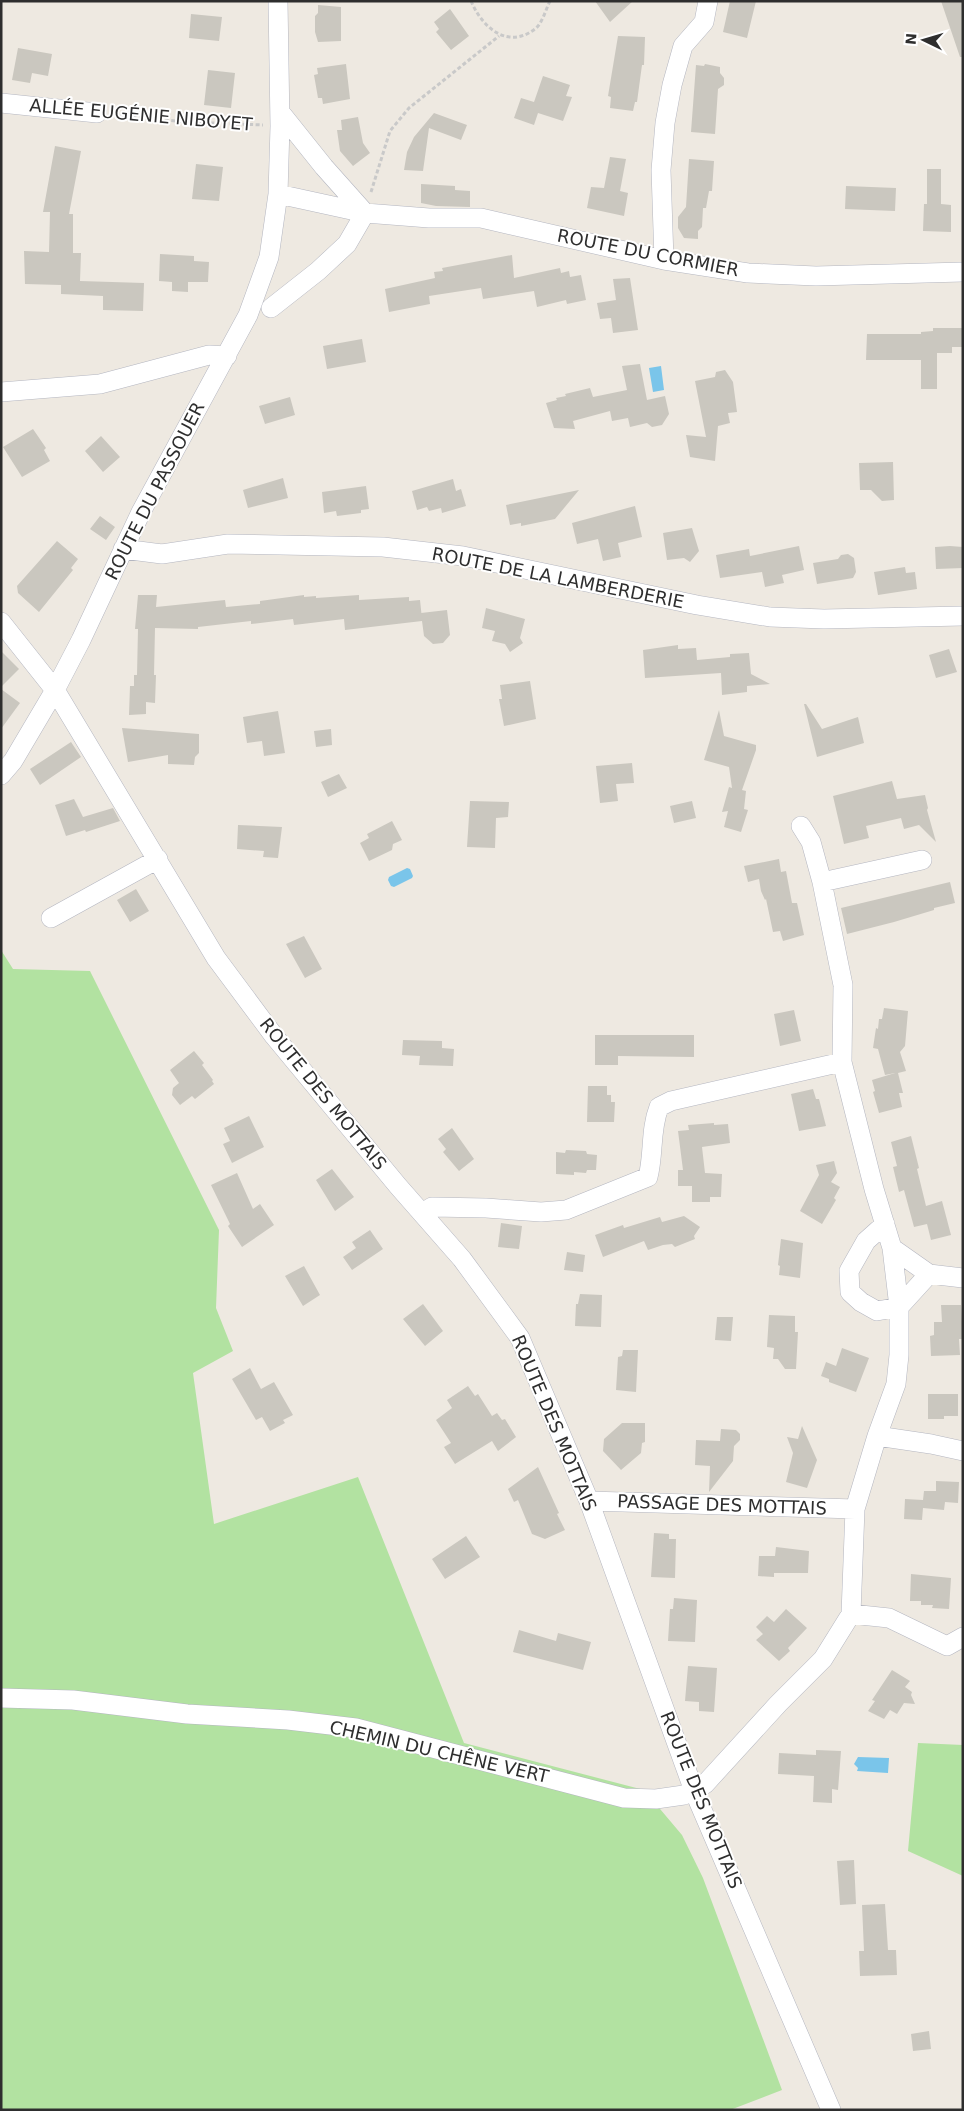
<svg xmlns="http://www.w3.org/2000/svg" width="964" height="2111" viewBox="0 0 964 2111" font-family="'DejaVu Sans',sans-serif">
<rect width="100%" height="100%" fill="#eee9e1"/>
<path fill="#b2e2a1" d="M1 950 13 969 90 971 219 1230 216 1308 233 1351 193 1373 214 1524 358 1477 464 1743 644 1790 682 1835 703 1878 782 2090 730 2110H1Z
M918 1743 963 1745V1876L908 1851Z"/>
<path fill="#7ac5ea" d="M661 366 664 390 653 392 649 368Z
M407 868 410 869 413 876 412 878 394 887 391 886 388 880 389 877Z
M858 1757 889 1758 888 1773 857 1771 858 1768 854 1764Z"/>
<path fill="#cac7bf" d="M595 1H633L610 22Z
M730 1H756L747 38 723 32Z
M941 1H963V57H960Z
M318 5 341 7V41L318 42 315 32V16L318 13Z
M450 9 469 36 451 50 436 32 439 29 434 22Z
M191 14 222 17 219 41 189 38Z
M618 36 645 37 644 65H642L637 102H635L633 111 610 108 611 97 608 96Z
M18 48 52 54 48 76 32 73 30 83 12 80Z
M346 64 350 99 323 104 322 98H318L314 75 318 74 317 68Z
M705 64 720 67V73L724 78V85L718 89 715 134 691 132 696 65 704 66Z
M208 70 235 73 231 108 204 105Z
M543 76 570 85 566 96 572 97 563 121 538 113 534 125 514 118 521 98 534 102Z
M434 113 467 125 461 140 429 128 423 171 404 170 407 152 414 137Z
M358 117 363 143 370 153 353 166 340 151 337 130H342L341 120Z
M55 146 81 151 69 214H73V253H81L80 281 144 283 143 311 103 310V296L61 294V285L25 284 24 251 49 252 50 212H43Z
M610 157 626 159 620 191 628 193 624 216 587 208 591 187 604 188Z
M689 159 714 161 712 191H709L706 208H703L702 227 698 231V239L684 238 678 228V217L686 207Z
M196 164 223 167 219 201 192 199Z
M927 169H941V204L951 205V232L923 231 924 204H927Z
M421 184 455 186V190L470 191V207L436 206 421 203Z
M846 186 896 188 895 211 845 209Z
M160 254 194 256V261L209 262 208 282H188V292L172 291V282L159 281Z
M512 255 514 278 560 268 561 273 569 271 570 277 581 275 586 300 567 304 566 300 537 307 534 291 483 299 481 288 429 296 430 304 389 312 385 289 435 278 434 272 443 271 442 268Z
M630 278 638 330 613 333 611 318 600 319 597 303 616 300 613 279Z
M933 328H963V347H952V353H937V389H921V360H866L867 334H921V332L933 331Z
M362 339 366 362 327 369 323 346Z
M640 364 647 400 665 396 669 414 662 425 652 427 647 423 630 427 628 418 612 421 610 411 573 421 575 429 554 428 546 403 557 400 556 398 566 396 565 394 590 388 593 397 627 390 622 366Z
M725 370 733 382 737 412 728 413 730 423 718 426 715 461 690 457 686 435 706 437 695 381 715 377 716 372Z
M290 397 295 415 265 424 259 406Z
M33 429 46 448 44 450 50 461 22 477 3 447Z
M101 436 120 457 103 472 85 451Z
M893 462 894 500 882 501 871 490H860L859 463Z
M283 478 288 498 248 508 243 490Z
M453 479 456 491 461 489 466 506 442 513 441 508 429 511 427 507 417 510 412 491Z
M366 486 369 509 361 510V513L337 516 336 511 324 513 322 492Z
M579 490 555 519 521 526V523L510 525 506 505Z
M635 506 642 537 618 543 621 557 603 561 598 539 577 544 572 523Z
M100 516 115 527 106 540 90 529Z
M692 528 699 551 690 562 684 558 667 560 663 533Z
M57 541 78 559 71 568 73 570 39 612 18 593 17 586Z
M799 546 804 570 782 575 784 583 765 587 762 572 720 578 716 555 749 549 750 556Z
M950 546 963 547V568L936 569 935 547Z
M848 554 854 558 856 572 853 578 817 584 813 563 838 559 841 555Z
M905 567 906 573 915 572 917 589 878 595 874 572Z
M138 595H157L156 607 225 600 226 607 260 604V601L304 595V597L316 596V598L359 595V600L409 597V601L420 600 422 619 421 613 447 610 450 635 443 643 433 644 424 636 422 621 345 630 344 619 294 625 293 619 251 624V621L198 627V629L155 628 154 675H156L155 703 146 702V714L129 715 130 686H134V675H137L138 629H135Z
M486 608 525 619 520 638 523 643 510 652 505 644 492 641 495 631 482 628Z
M678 645V649L696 648 697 660 730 657V654L749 653 751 674 770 684 747 686V692L722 695 721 673 645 678 643 650Z
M949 649 957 672 936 678 929 655Z
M1 651 19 669 1 687Z
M530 681 536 719 504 726 499 699H502L500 685Z
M1 689 20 703 1 729Z
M804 704H806L822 729 858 717 864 743 817 757Z
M719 710 724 736 756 745V750L742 790 746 791 744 809 748 810 741 832 724 827 728 811 722 812 729 787 732 788 729 767 704 760Z
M278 711 285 753 264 756 262 741 247 743 243 717Z
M122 728 199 734V753L195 757 194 765 168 764V755L128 762Z
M331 729 332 745 316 747 314 731Z
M71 742 81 757 40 785 30 769Z
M632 763 634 783 616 784 618 801 600 803 596 766Z
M339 774 347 788 328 797 321 782Z
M892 781 897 799 925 795 928 808 927 810 936 842 919 825 904 829 901 818 866 826 869 838 844 844 833 796Z
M74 799 83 817 113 808 120 821 86 832 85 830 66 836 55 805Z
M470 801 509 802 508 817 496 818 495 848 467 847Z
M692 801 696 818 674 823 670 806Z
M392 821 402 840 393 844 392 850 369 861 360 843 369 838 367 834Z
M238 825 282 827 278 858 263 857 264 851 237 849Z
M779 859 781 872 786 871 792 903H797L804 935 783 941 780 931 773 932 766 899 765 900 761 891 759 879 748 882 744 866Z
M950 882 955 903 934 908V910L894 922 847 934 841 908Z
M136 889 149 911 130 922 117 900Z
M304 936 322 969 305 978 286 944Z
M884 1008 908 1011 905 1046 900 1052 906 1071 898 1073 903 1093H899L902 1107 879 1113 873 1092 875 1091 872 1080 895 1073 885 1075 878 1049 873 1048 876 1028 878 1029 879 1019H882Z
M794 1010 801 1041 780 1046 774 1014Z
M595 1035H694V1057L618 1056V1065H595Z
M403 1040 442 1041V1048L454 1049 453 1066 419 1065 420 1056 402 1055Z
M194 1051 204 1063 202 1065 213 1080 212 1081 214 1084 195 1099 192 1096 180 1105 172 1095 173 1088 179 1083 170 1070Z
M588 1086H607V1095H611V1102H615L614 1122H587Z
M813 1089 816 1099H819L826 1126 799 1131 791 1094Z
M249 1116 264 1147 232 1163 223 1144 230 1141 224 1128Z
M714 1123V1125L728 1124 730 1143 702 1147 705 1173 722 1174 721 1197H710V1202H692V1186H678V1170H683L678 1131 689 1130 688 1125Z
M452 1128 474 1159 459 1171 443 1152 446 1149 438 1139Z
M911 1136 919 1168 917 1169 926 1206 942 1201 951 1235 931 1240 927 1224 914 1227 904 1190 899 1192 893 1167 897 1166 891 1142Z
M566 1150 586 1151 587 1154 597 1155 596 1170H587L586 1173 574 1172V1175L556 1174V1152L565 1153Z
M834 1161 837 1173 831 1182 840 1187 834 1198 836 1200 822 1224 800 1211 819 1175 816 1165Z
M332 1169 354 1197 335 1211 316 1180Z
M237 1173 253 1209 260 1204 274 1225 242 1247 228 1226 230 1224 211 1185Z
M684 1216 700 1227 694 1236 695 1239 675 1247 672 1244 663 1245 648 1250 644 1241 603 1257 595 1235 623 1225 624 1228 660 1217 662 1222Z
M501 1223 522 1226 519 1249 498 1247Z
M370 1230 383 1249 352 1270 343 1257 356 1248 352 1242Z
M781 1239 803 1243 800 1278 779 1275 780 1266 778 1265Z
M567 1252 585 1255 583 1272 564 1270Z
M304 1266 320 1295 303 1306 285 1276Z
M580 1294 602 1295 601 1327 575 1326 576 1304H578Z
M423 1304 443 1331 425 1346 403 1319Z
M941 1305H961L963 1339H959L960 1355 931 1356 930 1336 934 1335V1322H942Z
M769 1315 795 1316V1332H798L796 1369H785L778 1359H773L774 1348 767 1347Z
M717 1317H733L731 1341 715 1340Z
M842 1348 869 1358 856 1392 829 1382V1379L821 1376 826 1362 836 1366Z
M623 1350H638L636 1392 616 1390 618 1357 622 1356Z
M250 1368 261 1389 274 1382 293 1415 283 1420 285 1423 270 1431 262 1417 256 1420 232 1379Z
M468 1386 475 1396 478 1394 492 1416 497 1413 502 1420 505 1419 516 1437 498 1451 492 1441 455 1464 444 1447 451 1443 436 1420 452 1408 447 1400Z
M928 1394H958V1416H944V1419H928Z
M622 1423H645V1442L642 1443 641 1453 621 1470 603 1451 604 1439Z
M802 1426 817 1460 807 1488 786 1482 793 1453 787 1437 798 1439Z
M721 1429 736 1430 740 1434V1440L734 1446 733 1461 709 1492 710 1466 695 1465 696 1440 720 1441Z
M538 1467 559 1513 557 1514 565 1530 545 1539 532 1534 518 1500 514 1502 508 1489Z
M936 1481 959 1482 958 1503 945 1502 944 1510 923 1508 922 1520 904 1519 905 1499 923 1500 924 1491H936Z
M654 1533 669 1534V1539H676L675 1578 651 1577Z
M466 1536 480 1557 445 1579 432 1559Z
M776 1547 809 1551 808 1573H774V1577L758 1576 759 1556H775Z
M911 1574 951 1578 949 1609 932 1608 933 1605H921V1601H910Z
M674 1598 697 1600 695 1642 668 1641 670 1609H673Z
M786 1609 807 1628 788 1648 790 1651 779 1661 756 1640 763 1634 756 1627 767 1616 774 1622Z
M519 1630 556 1641 558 1633 591 1642 583 1670 513 1652Z
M688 1666 717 1668 714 1712 699 1711V1702L685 1701Z
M892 1670 910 1681 905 1687 912 1692 911 1695 915 1704 904 1703 897 1714 890 1710 884 1719 868 1711 875 1701 872 1700Z
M816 1750 841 1751 838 1790 832 1789V1803L813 1802 814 1776 778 1774 779 1753 816 1755Z
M854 1860 856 1904 840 1905 837 1861Z
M885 1904 888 1950H896L897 1975 860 1976 859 1951H864L862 1905Z
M929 2031 931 2049 913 2051 911 2034Z"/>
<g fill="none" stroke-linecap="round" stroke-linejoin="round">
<g stroke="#b4b6c0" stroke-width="20">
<path id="minor" d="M1 103 97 113
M278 194 365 213 429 218H481L664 260 748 273 816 276 963 272
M664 260 661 170 665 123 672 85 683 46 704 22 708 1
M271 308 318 271 347 244 365 213 324 167 280 112
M1 392 100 384 209 355 227 356
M123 549 162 554 228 544 383 547 463 556 697 605 770 617 824 619 963 616
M1 622 55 690 216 958 274 1036 398 1186 462 1259 520 1338 589 1501 694 1791 831 2110
M1 775 13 761 55 690 81 640 141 512 248 315 269 257 278 194 280 126 278 1
M822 882 922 860
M51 918 158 859
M422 1213 432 1207 486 1208 541 1212 566 1210 648 1177C654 1154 650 1130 659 1107L671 1101 842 1062
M885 1224 866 1241 849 1271 850 1292 861 1302 877 1311 899 1307 929 1274 892 1248
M929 1274 963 1278
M877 1436 931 1444 963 1451
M589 1501 855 1509
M851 1614 889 1618 947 1646 963 1637
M1 1698 73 1700 187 1714 288 1720 356 1728 624 1798 656 1799 684 1795 705 1784 778 1704 823 1659 851 1614 855 1509 877 1436 896 1384 899 1355V1307L892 1248 874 1189 842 1062 843 985 822 882 811 842 801 826"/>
</g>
<path stroke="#c9c9c9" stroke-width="3" stroke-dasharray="4 2.5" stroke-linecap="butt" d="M471 1C482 27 507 50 535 29 542 24 546 9 550 1
M113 115 186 122 263 125
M371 192 390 131 409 108 499 36"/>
<use href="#minor" stroke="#fff" stroke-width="19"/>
</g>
<g text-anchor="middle" stroke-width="4" stroke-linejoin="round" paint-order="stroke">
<g font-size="18" fill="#2e2e2e" stroke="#fff">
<text transform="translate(141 115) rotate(5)" y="6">ALLÉE EUGÉNIE NIBOYET</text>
<text transform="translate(648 253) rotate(11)" y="6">ROUTE DU CORMIER</text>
<text transform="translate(155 491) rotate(-63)" y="6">ROUTE DU PASSOUER</text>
<text transform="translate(558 578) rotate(11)" y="6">ROUTE DE LA LAMBERDERIE</text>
<text transform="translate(323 1094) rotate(51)" y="6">ROUTE DES MOTTAIS</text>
<text transform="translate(554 1423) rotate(67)" y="6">ROUTE DES MOTTAIS</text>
<text transform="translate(722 1505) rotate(2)" y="6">PASSAGE DES MOTTAIS</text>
<text transform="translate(439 1752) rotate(13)" y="6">CHEMIN DU CHÊNE VERT</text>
<text transform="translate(701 1800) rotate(68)" y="6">ROUTE DES MOTTAIS</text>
</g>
</g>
<rect width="964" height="2111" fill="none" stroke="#2e2e2e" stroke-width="5"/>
<g transform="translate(924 40) rotate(275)" stroke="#ffffff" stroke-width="4" paint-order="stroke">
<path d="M0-4L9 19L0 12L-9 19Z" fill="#2e2e2e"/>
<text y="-8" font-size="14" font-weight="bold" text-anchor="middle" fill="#2e2e2e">N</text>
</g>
</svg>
